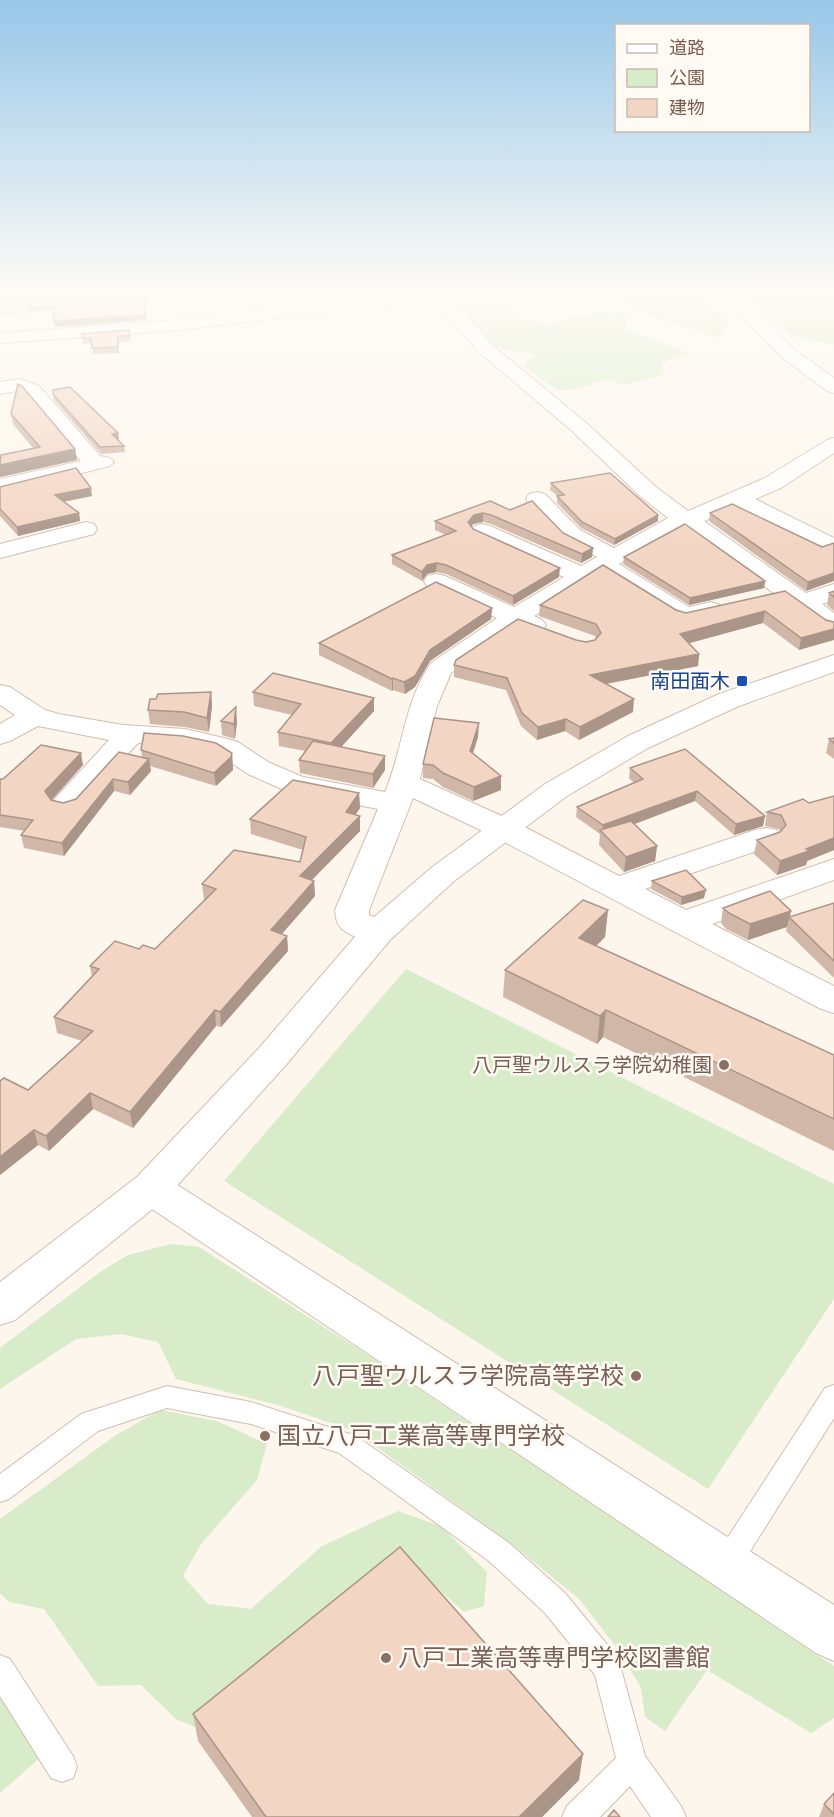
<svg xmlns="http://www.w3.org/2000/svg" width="834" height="1817" viewBox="0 0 834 1817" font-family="Montserrat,'Noto Sans JP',sans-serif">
<rect width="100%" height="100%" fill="#fdf6ec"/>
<path fill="#d8ecc9" d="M0 291H41L36 314 0 316Z
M617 291H695L729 324 717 338 641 312 617 294Z
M743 291H834V345L792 336Z
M481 301 502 302 516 318 552 324 573 316 620 311 626 316 628 331 688 353 661 363 665 374 624 385 609 379 572 390H557L524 366 535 356C523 349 509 353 497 347 480 339 468 320 458 305Z
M406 969 834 1184V1299L708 1489 224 1181Z
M171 1244 199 1247 377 1361 834 1666V1718L811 1733 707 1670 665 1731 645 1717 641 1688 620 1652 579 1599 513 1545 354 1431 281 1406 176 1379 158 1342 121 1334 76 1339 0 1389V1348L100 1272 128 1255Z
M160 1410 217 1421 267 1444 257 1480 201 1544 183 1576 208 1604 251 1609 322 1546 398 1511 441 1526 487 1572 484 1606 464 1612 401 1556 194 1727 176 1719 141 1685 98 1686 44 1609 9 1602 0 1593V1519L116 1435Z
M0 1693 42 1756 0 1793Z"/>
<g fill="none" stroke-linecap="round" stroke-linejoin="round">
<g stroke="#d1beb0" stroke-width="2">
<path id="service" d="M834 1385V1418L737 1572 727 1576 717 1572 713 1563 717 1554 825 1388Z
M167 1386 251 1402 356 1436 509 1543 565 1593 618 1658 645 1756 681 1806 686 1817H651L630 1786 600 1817H562L567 1806 616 1758 595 1675 545 1613 489 1561 339 1453 251 1424 167 1408 98 1431 9 1499 0 1502V1474L81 1414Z
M0 1655 10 1659 73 1756 77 1767 73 1778 62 1782 51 1778 0 1696Z"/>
</g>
<g stroke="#d1beb0" stroke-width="2">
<path id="minor" d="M415 291H444L447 293 492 345 585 422 656 487 688 511 765 478 827 440 834 438V453L781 488 755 499 834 538V549L827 551 819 549 736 507 704 521 806 593 834 584V600L822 604 834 613V633L825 630 683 528 619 564 689 607 711 602 720 605 724 610 720 615 685 623 676 620 602 574 534 616 542 620 546 625 542 630 533 633 517 627 451 673 437 706 420 779 513 821 619 876 755 830 766 828 777 830 782 837 777 844 645 889 686 910 834 859V880L712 924 834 986V1013L821 1009 491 835 413 798 369 910V915L390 924 395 932 390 940C375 944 354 939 342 929 336 924 336 917 335 910L378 809 284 790 248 774 218 754 185 747 138 743 76 810 65 813 54 810 50 804 109 740 38 726 10 741 0 744V724L15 715 0 705V685L10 687 45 710 59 714 123 725 185 729 228 739 238 742 268 762 303 777 385 792C403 750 404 702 431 663L497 618 427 586 424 581 427 576 436 574 445 576 514 607 564 577 474 536 470 531 474 526 482 524 490 526 581 566 597 557 564 540 529 504 526 499 529 494 537 492 545 494 580 530 614 548 668 518 641 497 571 430 480 353 433 299 182 330 0 343V333L182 320Z
M20 379 39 386 100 456 110 458 114 462 110 466 0 493V479L81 461 25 394 18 391 0 394V382Z
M86 522 94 524 97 529 94 534 0 558V544Z
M151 1172 165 1177 834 1605V1661L816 1653 137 1199 131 1188 137 1177Z"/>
</g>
<g stroke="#d1beb0" stroke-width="2">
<path id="tertiary" d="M714 291H731L795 350 834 378V393L827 391 783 358Z
M834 655V672L739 706 648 748 567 796 453 882 390 940 285 1066 165 1199 15 1320 0 1325V1282L137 1177 259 1048 366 924 431 868 545 784 628 736 719 694Z"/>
</g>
<use href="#service" fill="#fff" fill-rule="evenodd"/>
<use href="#minor" fill="#fff" fill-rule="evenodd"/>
<use href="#tertiary" fill="#fff" fill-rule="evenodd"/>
</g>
<path fill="#d1b7a8" d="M44 291 146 320 55 327 54 311 28 312 27 307Z
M129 330 130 341 119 342V353L93 354 92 343 83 344 82 334Z
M53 394 119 439 118 440 124 446 125 452 101 454 54 400Z
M11 414 75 449 77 460 0 477V459L33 448 13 424Z
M551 483 658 521 614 545 581 528 557 503V496H558L550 490Z
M0 487 92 496 64 502 79 513 80 521 18 536 0 516Z
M490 501 563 533 593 548 592 557 581 563 491 524 483 522 473 524 471 527 473 529 559 577 513 605 446 574 436 572 427 574 422 581 392 564V555L446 535 435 530V521Z
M710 513 822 547 806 591 709 521Z
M624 557 765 581 764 588 689 605 623 564Z
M785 591 826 620 799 650 763 623 689 643 699 654 698 666 606 684 633 712 579 740 565 731 537 740 521 726 506 690 454 677V665L576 640 586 642 595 640 596 639 595 636 539 616 540 605 676 610 686 613Z
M829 593 834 597V611L827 605Z
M492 608 491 619 430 661 415 687 405 694 393 690 392 691 319 655V643Z
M211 692 212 706 209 732 185 727 150 724 148 710 156 699Z
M253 692 374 711 341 747 385 770 373 788 300 773 299 760 305 751 279 746 278 732 292 715 254 706Z
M221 721 237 722 235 739 222 735Z
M478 737 473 753 501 790 473 801 443 787 433 779 423 778V764Z
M834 738V759L826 753 829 739Z
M685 749 765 816 763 826 734 835 695 801 635 824 657 846 655 861 624 872 599 845 600 834 576 817 577 807 634 783 629 778 630 768Z
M141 750 232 753 233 770 216 786 150 766 151 771 130 795 114 791 64 856 24 848 21 835 25 831 0 827V779H3L83 765 52 800 63 803 76 799 142 757Z
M359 793 360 808 355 815 360 816V831L312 880 314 881 315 896 282 934 287 936 288 951 221 1027 216 1026 133 1128 93 1109 49 1151 38 1145 0 1175 28 1090 82 1041 57 1033 54 1017 92 977 90 966 139 949H155L205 900 204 899 202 884 300 862 303 850 251 834 250 819Z
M834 796V850L807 861 806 865 777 875 754 854 757 840 781 832 779 829 765 826 767 812 809 803Z
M652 881 704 898 681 905 651 889Z
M834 903V978L786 931 787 927 748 940 726 929 721 923 723 908 791 911 790 917Z
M608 910 605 937 596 946 834 1055V1151L603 1037 597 1044 503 997 505 970Z
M193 1714 579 1780 542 1817H252L198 1741Z
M834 1793V1817H819L824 1804Z"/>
<path fill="#aa9588" d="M146 291V320L55 327 54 321Z
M118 433 119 439 113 440 112 434Z
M75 449 77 460 0 477V465Z
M91 488 92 496 56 503 55 495Z
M79 513 80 521 18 536 17 527Z
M483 513V522L473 524 468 531V522L474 515Z
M658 515V521L614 545 615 539Z
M593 548 592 557 581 563 582 554Z
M437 563 436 572 427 574 422 581V572L427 565Z
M560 568 559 577 513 605V596Z
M834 573V581L806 591 808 582Z
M765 581 764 588 689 605 690 598Z
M492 608 491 619 430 661 415 687 405 694 404 682 430 650Z
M765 611 763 623 679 646 680 634Z
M834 629V640L799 650 801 638Z
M699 654 698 666 589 687 590 675Z
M393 678V690L392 691V679Z
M211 692 212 706 209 732 207 718Z
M374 698V711L332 757 331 743Z
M634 699 633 712 579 740 580 727Z
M236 707 237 722 235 739 234 724Z
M566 719 565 731 537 740 538 727Z
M479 723 478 737 469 765 470 751Z
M81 753 83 765 48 804 45 791Z
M232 753 233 770 216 786 214 773Z
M385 756V770L373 788V774Z
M149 759 151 771 130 795 128 782Z
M501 776V790L473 801 474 787Z
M113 779 114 791 64 856 62 843Z
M697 791 695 801 605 835 602 832 603 825Z
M359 793 360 808 347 827 346 812Z
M360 816V831L301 891 300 876Z
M765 816 763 826 734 835 736 824Z
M834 838V850L807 861 806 865 777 875 780 861 806 849Z
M657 846 655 861 624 872 626 857Z
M314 881 315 896 272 945 271 930Z
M706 890 704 898 681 905 682 897Z
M608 910 605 937 577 965 579 938Z
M791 911 787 927 748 940 750 924Z
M287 936 288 951 221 1027 220 1012Z
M215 1010 216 1026 133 1128 130 1112Z
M606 1010 603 1037 597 1044 600 1016Z
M90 1093 93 1109 49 1151 46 1136Z
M34 1130 38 1145 0 1175V1157Z
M583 1754 579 1780 542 1817H519Z"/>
<path fill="#f3d5c3" stroke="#aa9588" stroke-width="1.5" d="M44 291H146L145 315 54 321V306L27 307Z
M129 330 130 336H118V347L92 348 91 338H82V334Z
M18 384 22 386 75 449 0 465 1 455 40 447 11 414Z
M70 387 118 433 112 434 124 446 100 447 53 394V390Z
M76 468 91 488 55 495 79 513 17 527 0 509V487Z
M610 473 658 515 615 539 582 522 557 496 564 495 551 483Z
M490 501 510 510 532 501 563 533 593 548 582 554 491 515 483 513 474 515 468 522 473 529 560 568 513 596 446 565 437 563 427 565 422 572 392 555 456 531 435 521Z
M732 504 822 547 834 543V573L808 582 710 513Z
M685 524 765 581 690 598 624 557Z
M603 565 676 610 686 613 785 591 826 620 834 622V629L801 638 765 611 680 634 699 654 590 675 634 699 580 727 566 719 538 727 522 713 507 678 454 665 456 660 518 619 576 640 586 642 595 640 601 633 596 624 540 605Z
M436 582 492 608 430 650 415 676 404 682 393 678 392 679 319 643Z
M834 591V597L829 593Z
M273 673 374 698 331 743 278 732 301 704 253 692Z
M211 692 207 718 184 712 148 710 150 699H156L158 694Z
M236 707 234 724 221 721Z
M434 718 479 723 470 751 501 776 474 787 443 773 433 765 423 764Z
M144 733 183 736 216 743 232 753 231 757 214 773 141 750Z
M834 738V743L829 739Z
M313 741 385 756 373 774 299 760Z
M41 745 81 753 45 791 51 800 63 803 76 799 119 752 149 759 128 782 113 779 62 843 21 835 33 820 0 815V779H3Z
M685 749 765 816 736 824 697 791 603 825 577 807 643 779 630 768Z
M293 780 359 793 346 812 360 816 300 876 314 881 271 930 287 936 220 1012 215 1010 130 1112 90 1093 46 1136 34 1130 0 1157V1081L4 1078 28 1090 93 1031 54 1017 99 969 90 966 115 941 139 949 143 945 155 949 216 889 202 884 234 850 300 862 306 837 250 819Z
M834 796V838L806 849 809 851 780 861 757 840 780 832 786 825 781 815 767 812 803 799 809 803Z
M631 821 657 846 626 857 600 830Z
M686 870 706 890 682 897 652 881Z
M770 891 791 911 750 924 729 913 723 908Z
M583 900 608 910 579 938 834 1055V1119L606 1010 600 1016 505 970Z
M834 903V961L789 917Z
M400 1547 583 1754 519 1817H266L193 1714Z
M834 1793V1814L824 1804Z
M614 1810 620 1817H608Z"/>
<linearGradient id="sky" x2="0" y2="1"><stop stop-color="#97c7e8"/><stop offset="0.53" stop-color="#fefbf6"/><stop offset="1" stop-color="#fefbf6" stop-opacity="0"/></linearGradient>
<rect width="834" height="545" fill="url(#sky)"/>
<rect fill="#1a4fb4" stroke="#fffaf3" stroke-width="2" x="736" y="675" width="12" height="12" rx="3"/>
<g fill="#8d6e63" stroke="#fffaf3" stroke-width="2">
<circle cx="724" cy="1065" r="6"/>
<circle cx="636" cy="1376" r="6"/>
<circle cx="265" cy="1436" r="6"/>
<circle cx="386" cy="1658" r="6"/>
</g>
<g text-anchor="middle" stroke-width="5" stroke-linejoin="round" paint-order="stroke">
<g font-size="20" fill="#164399" stroke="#fffaf3" text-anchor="end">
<text x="730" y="688">南田面木</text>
</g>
<g font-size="20" fill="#785e54" stroke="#fffaf3" text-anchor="end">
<text x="712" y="1072">八戸聖ウルスラ学院幼稚園</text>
</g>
<g font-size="24" fill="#785e54" stroke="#fffaf3" text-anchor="start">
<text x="624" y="1384" text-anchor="end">八戸聖ウルスラ学院高等学校</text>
<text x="277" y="1444">国立八戸工業高等専門学校</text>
<text x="398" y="1666">八戸工業高等専門学校図書館</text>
</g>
</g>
<rect x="615" y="24" width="195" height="108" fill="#fffaf3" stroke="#cabbb1" stroke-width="1.5"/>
<rect x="627" y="44" width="30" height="9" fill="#ffffff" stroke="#cabbb1" stroke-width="1.5"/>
<text x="669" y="54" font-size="18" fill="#7a5c4d">道路</text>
<rect x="627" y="69" width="30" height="18" fill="#d8ecc9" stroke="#cabbb1" stroke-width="1.5"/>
<text x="669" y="84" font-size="18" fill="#7a5c4d">公園</text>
<rect x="627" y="99" width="30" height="18" fill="#f3d5c3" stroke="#cabbb1" stroke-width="1.5"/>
<text x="669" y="114" font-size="18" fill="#7a5c4d">建物</text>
</svg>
